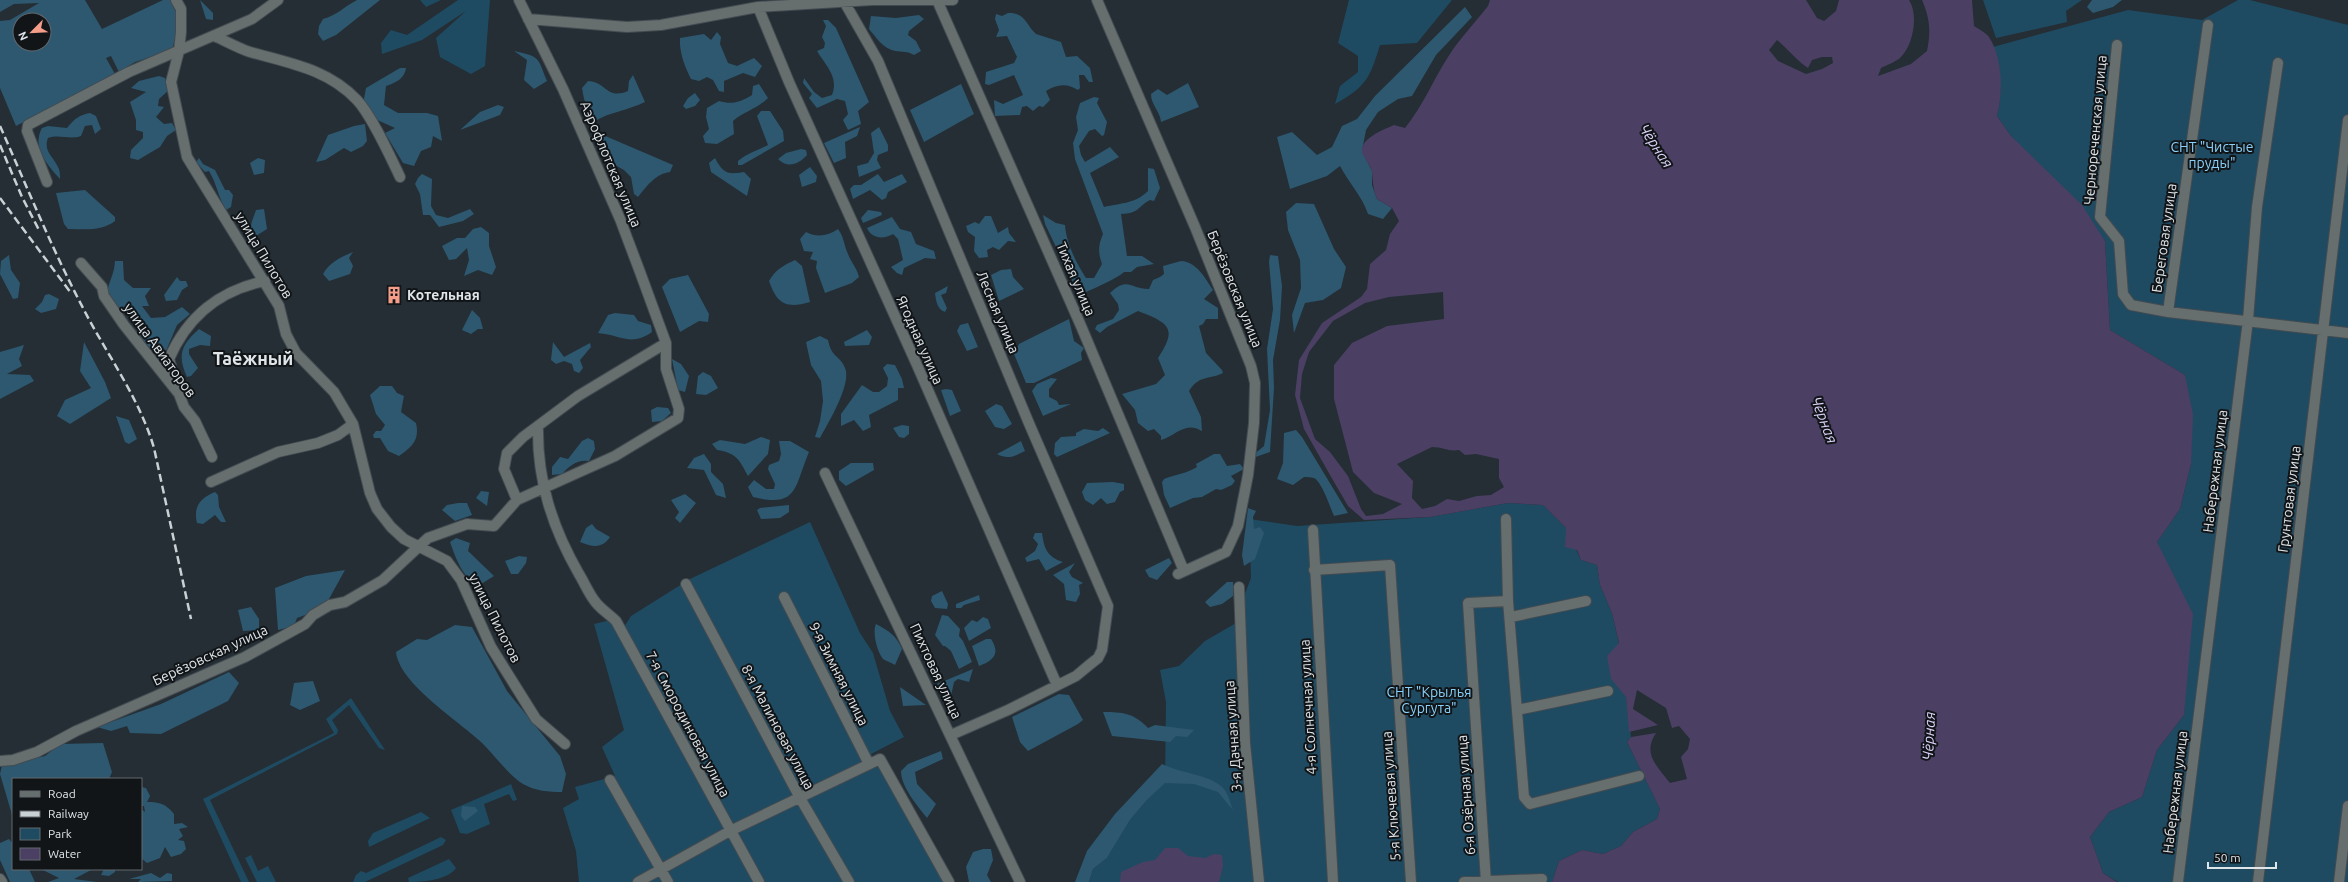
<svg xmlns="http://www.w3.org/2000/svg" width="2348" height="882" viewBox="0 0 2348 882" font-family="Ubuntu,sans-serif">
<rect width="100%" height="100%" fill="#242e34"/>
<path fill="#1f4b62" d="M420 0H441L426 7Z
M458 0H490L485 66 471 74 440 57 436 38 466 11 422 40 382 54 381 43 391 30 407 35Z
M1349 0H1452L1417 43 1380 45C1370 78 1366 87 1335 104L1340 86 1358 72V56L1338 43Z
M1983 0H2082L2066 11 2067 22 1996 38Z
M2238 0H2250L2348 25V882H2118L2103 873 2090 837 2109 812 2142 797 2157 750 2184 715 2185 688 2157 542 2180 509 2191 464 2185 375 2110 330 2105 241 2011 136 1997 116C2003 92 2000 71 1993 47L2128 10 2202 20Z
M1508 503 1543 505 1566 528 1581 560 1597 565 1600 585 1612 613 1619 644 1622 690 1626 697 1631 737 1627 742 1660 809 1657 819 1633 832 1621 846 1603 854 1582 850 1559 861 1552 882H1089L1093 869 1107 858 1130 820 1147 800 1165 782 1166 702 1160 670 1179 666 1205 641 1243 619V599L1251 578 1249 519 1297 526 1430 517Z
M810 522 860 633 873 653 890 711 904 737 871 754 945 882H579L576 851 563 808 579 799 575 787 615 776 602 747 624 730 594 624 611 620 619 635 631 616 690 579Z
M351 698 385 750 379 748 349 705 332 720 338 730 337 734 210 800 249 882H241L203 799 334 733 326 719Z
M511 784 517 800 513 801 509 794 484 804 490 824 467 834 460 833 451 810Z
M421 812 430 818 369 847 368 841 373 833Z
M441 837 446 840 443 845 365 882H353L356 875 361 871 366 873Z
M251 855 258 871 268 866 276 882H257L245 858Z
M449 859 456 868C448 880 423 882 409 882L408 878Z"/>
<path fill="#2d5870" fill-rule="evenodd" d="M0 0H85L102 29 163 0H171C180 17 177 32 172 50L135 62 119 72 111 56 106 58 115 74 16 126 0 88V21L10 20 39 3 14 4 0 12ZM20 20H44V44H20Z
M200 0 213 13V20L206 19Z
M357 0H380L336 35 323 41 318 34 319 26 323 19C336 16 345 6 357 0Z
M2092 0H2122L2113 7 2093 13 2087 7Z
M1465 7 1472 17 1436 55 1412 96 1398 99 1378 112 1366 130 1362 151 1372 171V185L1377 199 1392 208 1383 219 1368 214C1362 196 1349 183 1340 166L1327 176 1290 189 1277 137 1292 132 1317 155 1332 147 1342 126 1357 119 1375 96Z
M1008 13C1025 12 1026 25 1036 34L1061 42 1066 57 1077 56 1090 68 1093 82H1089L1084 75H1079L1080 88 1078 90C1067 83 1057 84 1046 91L1050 100 1043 107 1039 106 1033 111 1027 106 1022 107 1020 115 995 116 994 100 1003 104 1023 95 1014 75 989 85 985 84 986 72 1014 63 1017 57 1007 36 996 37 999 30 995 19 996 14 1002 16Z
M919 15 924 19 909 31 908 35 916 41 921 51 914 55C907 51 903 52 895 51 882 48 877 38 869 29L871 16 896 18Z
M823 20H828L836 28 869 102 858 111 861 124 848 130 843 120 848 114 845 101 837 99 817 108 809 98 812 94 803 83 804 78 814 92 822 98 832 95C839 77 826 66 817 51L824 48 825 43 822 37 826 26Z
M717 32 721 37 720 44 728 63 737 66 754 58 762 66 755 77 743 73 724 81V92L719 91 713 80 707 77 699 81 691 79C685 67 679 52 680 38L704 34 711 40Z
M514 51C541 57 537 57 547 81L534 89 524 80 527 60Z
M400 68H406C405 78 396 83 386 86L384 105 398 113H427L438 116 442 141 433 136 431 147 421 151 414 166 403 163 385 133 395 128 375 119 363 104 366 88Z
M633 75 645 102C629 110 610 112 595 121L584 99 582 88 588 81C607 82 606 100 628 91L629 81Z
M159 76 165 78 169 90 159 99 158 106 164 107 156 117 164 124 172 123 176 130 167 136 160 147 138 160 130 158 131 150 143 138V132L136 130V120L130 102 146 92 131 88 139 81Z
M1188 83 1199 107 1161 122C1160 111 1151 105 1151 94L1158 89 1167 95Z
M759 84 768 98C757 109 745 111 733 121L734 134 717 144 705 143 703 136 709 129 706 117 707 108 719 101C732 105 741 102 752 95L753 86Z
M961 84 974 114 924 142 910 110Z
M695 93 700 100 695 106 686 109 683 106 688 98Z
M1094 97 1099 98 1097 103 1107 122 1104 135 1102 136 1095 129 1089 131 1079 146 1081 155 1085 162 1110 147 1119 157 1090 173 1104 207C1120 203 1135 204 1148 191V168L1154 169 1160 188 1154 201 1150 200C1137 207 1140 213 1121 214L1127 256H1142L1154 264 1137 267 1131 272H1124C1120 277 1087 292 1079 295L1045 224 1043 215 1056 223 1065 225C1066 242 1076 263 1086 278H1094L1102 264C1098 253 1098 245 1103 234L1075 159 1073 143 1078 130 1076 117 1080 103Z
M498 105 504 107 500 115 460 130 480 112Z
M761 111H770L783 131 784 141 742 165H738V161C747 153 758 150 768 145L757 116Z
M90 113 96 116 101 129 95 134 92 125 85 126 81 136C70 140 59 134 48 138 43 151 53 156 58 167 60 170 60 175 60 179 48 165 31 148 42 128L48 126 67 128C74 119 79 115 90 113Z
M365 124 367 141 363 146 351 152 344 148 325 160 316 162 328 135 354 126Z
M860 127 857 136 845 142 846 158 834 163 824 143Z
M879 127 888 145V151L878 155 877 160 881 168 859 177 857 166 868 163 874 153 871 133Z
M596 132 673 165 670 172C655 174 647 186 638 197L634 194 631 177 624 170 604 159 593 136Z
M801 149 806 150 807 155C799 164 788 169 778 159L786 153Z
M199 158 203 164 215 170 225 190H229L233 195 231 207 226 210C218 197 217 184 209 171L205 172 196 162Z
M258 158 265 160 264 173 254 175 250 163Z
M715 158C723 173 727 175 744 172L751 179 747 196 711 172 709 163Z
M810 167 817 176 816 182 802 187 799 175Z
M422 174 432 179 431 206 436 215 448 218 470 209 474 214 463 221 439 227 430 215H423L420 194 415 184 418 178Z
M878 174 884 182 902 174 907 182 888 192 886 198 882 200 870 190 853 199 850 189 854 185H861Z
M85 190 115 217V221C100 232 85 229 68 229L64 224 56 193Z
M1296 203 1314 204 1334 249 1346 267 1341 288 1323 300 1305 303 1294 333 1292 315 1301 288 1300 260 1288 230 1286 212Z
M264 209 267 229 256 236 254 242C247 230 252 222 256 210Z
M868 210 881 212 882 215 863 223 861 218Z
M985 216H991L998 233 1008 227 1009 233 1016 242 1008 241 999 250 993 247 987 250 988 257 979 258 974 251 975 237 968 232 966 226 975 222 979 224Z
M892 217 900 229 911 232 916 244 934 251 936 259 925 258 904 268 902 275 897 273 891 267 903 260 898 239 893 234C883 240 871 238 867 228Z
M481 227 489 233V246L496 267 492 275 478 270 464 276 469 260 467 248 456 259 449 260 442 246 457 238H465L473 229Z
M838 229C844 237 844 245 848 254 851 262 857 268 859 277L852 283 825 293 816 268 817 261 810 259 813 252 804 251 800 239 806 232C817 238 828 236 838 229Z
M353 252 349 258 353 266 350 274 329 281 323 274C330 262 341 257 353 252Z
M9 255 11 270 20 283 18 298 13 299 0 274 1 261Z
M1270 255 1278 256 1282 286 1280 320 1273 360 1274 388 1270 452 1247 460 1264 446 1270 410 1267 349 1273 309 1269 262Z
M795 260 802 266 810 302C786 309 777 304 769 281 775 270 784 265 795 260Z
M115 261H123L124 280 133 288H151L145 296 149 306H142L151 318 165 317 182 307 190 314 177 325 163 358 158 360 139 336 136 320C128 314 105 301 108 288 111 277 114 274 115 261Z
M1181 261C1197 262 1205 278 1213 290L1204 299 1218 308V319H1206L1203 324 1199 326 1206 353 1222 370 1223 373C1208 380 1199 375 1189 391L1201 417 1202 431C1185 421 1177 435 1161 440V436L1154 429 1148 431 1138 423 1135 410 1122 394 1156 384 1165 375 1158 358C1178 328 1169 323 1138 311L1107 327 1100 333 1095 329 1097 325 1113 319 1119 310 1118 304 1110 293C1128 276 1130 289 1149 289L1153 280 1160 277 1164 274 1163 266Z
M1011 269 1013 277 1024 289 999 301 991 275 1001 270Z
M688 275 709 314 708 322 699 321 680 332 662 287 670 279Z
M177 277 180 281H186L188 286 182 290 177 300 166 301 164 295Z
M948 286 946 293 941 295 947 308 945 312C937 309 936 301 935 293Z
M49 294 59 299 56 309 41 313 35 309 42 302 45 295Z
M472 310 480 318 483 329H478L471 334 462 330Z
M615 313 634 315 638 321 651 325 652 332C631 347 621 335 598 333L608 315Z
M1069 319 1074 341 1084 348 1081 353 1082 360 1034 383H1026L1014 354 1019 344Z
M968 323 978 347 967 351 957 331 960 325Z
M199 329 211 336 210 346 200 345 189 349V354L198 368 191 376 187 377C177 355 181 345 199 329Z
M867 330 872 337 869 345 845 346 844 342Z
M820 336 828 340C832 359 840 355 845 368 852 384 828 423 820 438L815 437 820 421 823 401 821 381 811 365 806 342Z
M84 342 105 382 111 398 70 424 57 416 65 400 91 388 80 371Z
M553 342 564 357 590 343 591 347 580 360 583 368 579 373 574 371 572 364 564 361 556 364 551 360Z
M24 345 19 359 22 366 7 374 30 375 34 381 0 399V352Z
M672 359 681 364 689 376 685 392 678 390Z
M887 364 895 365 902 379 904 388H898V400L869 415 871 427 863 431 854 420 841 426V414L862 385 873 392H879L887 386 888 378 883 368Z
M703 372 711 376 718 388 706 395 696 394 698 376Z
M1051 378 1057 379 1049 389V397L1057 401 1059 405 1071 404 1043 416 1032 391 1037 384Z
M380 386H392L397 393 404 396 401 412 416 423C420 440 412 447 399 456L388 451 380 438H374L373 435 376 431H381L385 425 376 414 370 395Z
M946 389 952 390 961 411 950 416 941 390Z
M996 404 1002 406 1012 424 1004 429 995 427 985 411Z
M657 407 668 408 671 413 662 421 652 422 651 410Z
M116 416 129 420 137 439 129 444 125 442Z
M902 425 909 426V434L904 438 899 437 893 428Z
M1103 428 1110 433 1057 457 1054 454 1055 443 1061 437 1076 436V433L1084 429 1098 431Z
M1296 430 1302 437 1348 513 1334 516C1330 507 1322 482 1314 478 1311 477 1307 477 1304 477L1293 485 1277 479 1283 463 1284 433Z
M761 437 770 440 768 454 748 476C739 459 736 453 717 450L712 444 720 440 745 444Z
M588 438 594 441 595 449 589 461C578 459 569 466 562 474L552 475V467L560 457 568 459 582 441Z
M779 441H790L809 452C794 488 798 508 753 497L748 487 754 480 766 489H774L775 484 768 469 769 465 779 461 781 454Z
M1021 441 1025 451C1015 456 1008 460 997 454Z
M704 454 711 464V472L723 484 726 498 716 495 704 470 687 468 694 458Z
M1214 454H1220L1227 466 1240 464 1244 469 1231 476 1235 481 1232 485 1221 490 1216 489 1202 497 1193 498 1170 508 1164 495 1162 482 1164 479C1174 475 1188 473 1197 467L1196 464Z
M851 463H873L874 470 846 486 839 480V471Z
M1113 482 1124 484V490L1120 492 1115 502 1107 504 1101 498 1093 505 1085 500 1082 492 1087 483Z
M481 491 489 492 487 506 476 498Z
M215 492 218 495 219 507 226 522H221L215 515 203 524 197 523C193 507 200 498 215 492Z
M685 494 696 503 680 523 675 518 679 512 671 500Z
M458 503H467L472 515 455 521 442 510 447 505Z
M789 505V512L780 518 761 519 757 510 760 508Z
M1248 508 1256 511 1253 517 1254 529 1260 527 1264 533 1255 559 1244 566 1242 555Z
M592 524 596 529 610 537C602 549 592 547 580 542L586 528Z
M1035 533H1042C1044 548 1047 557 1063 562L1046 571 1039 559 1027 562 1025 558 1035 551 1038 544 1033 538Z
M456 538 470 543 468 551 494 576 478 586C462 576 456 559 450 542Z
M519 556 527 557 526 563 518 574H511L505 561Z
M1169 558 1172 563 1157 580 1149 577 1145 570Z
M1075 563 1069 572 1072 577 1083 583 1079 585 1080 594 1076 602 1066 600 1064 584 1053 575Z
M345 570 324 608 297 618 294 626 278 630 275 588 306 576Z
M1227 582H1233V596L1222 604 1210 607 1205 602Z
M942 591 948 604 947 609 935 608 931 601 932 596Z
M979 595 980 600 964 605 961 608H956V604Z
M251 607 259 619V630L243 631 238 610Z
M942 615 948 616 960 629 959 636 963 641 972 662 959 669 951 651 945 646H943L935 635Z
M983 617 988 619 991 628 969 641 964 628 972 620 977 622Z
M876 624C889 631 896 635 902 649L895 665C892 663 886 661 883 659 877 652 872 632 876 624Z
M455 625 472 627 507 691 560 756 566 774 562 792C549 792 535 791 523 784 507 774 494 754 480 741 457 720 399 683 396 652L417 639 427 640Z
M986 639H991C1001 654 993 661 979 666L972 646Z
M973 669 969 682 958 679 954 682 951 696 943 698 937 684Z
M229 672 239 683 228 701 161 734 130 733 127 726 111 731 97 727 161 704Z
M313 681 320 701 300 710 290 705 294 683Z
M900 687 926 705 903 706Z
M1059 694 1069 695 1083 720 1078 724 1028 751 1020 742 1012 717Z
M1103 712C1123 712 1134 713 1148 728L1155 725 1194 730 1187 737 1176 736 1170 742 1112 736Z
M103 743 112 772 109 779H13V818L0 774 2 765 45 756 60 744Z
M941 751 943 759 915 772 917 784 936 804 927 818C917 805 901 787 901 771L908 764Z
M1162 764C1180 773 1210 775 1222 787 1228 792 1230 803 1233 810L1218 792 1194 784 1165 783 1147 800 1130 820 1107 858 1093 869 1089 882H1075L1087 851 1115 814Z
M141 787 146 788 150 796 147 802C160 802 166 804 174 814V824L182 823 188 827 179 829 183 836 178 840 184 841 186 849 181 854 171 857 165 847 160 858 147 863 141 858V809L145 812 144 806H141Z
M462 806 475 807 478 811 465 821 461 816Z
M9 839 13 844V869H29L35 882H10L0 860V843Z
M983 849H991L993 860 987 875 991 882H969L966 867 973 852Z
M41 869H93L74 879 97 882H48L59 878Z
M104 869H115V872L109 876 101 875Z
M151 873 160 878 167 873 172 874V881L138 882 141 879H129Z"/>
<path fill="#4b3f64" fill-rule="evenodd" d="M1490 0H1806L1817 18 1824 21 1836 11 1839 0H1909C1919 15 1913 46 1900 58 1895 62 1887 65 1881 68L1878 76 1911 64 1927 51C1931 31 1930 19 1922 0H1972L1974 26C1979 29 1986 33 1989 37 2003 58 2003 94 1997 116L2011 136 2082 205 2105 241 2110 330 2185 375 2193 415 2191 464 2180 509 2157 542 2193 614 2184 715 2157 750 2142 797 2109 812 2090 837 2103 873 2117 882H1552L1559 861 1582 850 1603 854 1621 846 1633 832 1657 819 1660 809 1627 742 1631 737 1656 733C1642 754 1657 766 1670 783L1687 779 1681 757 1688 749 1690 739 1679 726 1672 728 1666 708 1637 690 1633 709 1658 725 1629 732 1626 697 1611 679 1607 656 1619 643 1612 613 1600 585 1597 565 1581 560 1577 550 1565 547 1566 528 1543 505 1508 503 1430 517 1364 520 1348 506 1330 475 1304 429 1295 395 1299 360 1322 323 1361 297 1367 289 1370 264 1386 250 1390 234 1399 221 1392 208 1377 199C1373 189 1373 182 1372 172 1371 165 1364 159 1362 152 1360 138 1385 129 1394 125L1405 128C1423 106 1433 80 1448 57 1459 39 1475 23 1488 6ZM1777 40C1788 49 1796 60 1808 68L1812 60 1822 57H1832L1833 63 1822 69 1806 74 1778 61 1769 50ZM1443 292 1444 319 1387 326 1352 343 1334 365V399L1353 472 1374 493 1402 504 1383 514 1366 516 1361 509 1348 476 1330 452 1315 439 1300 398 1302 374 1309 352 1333 321 1365 303 1389 297ZM1432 447C1443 447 1449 452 1459 450L1465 455 1476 454 1499 459V478L1504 487 1491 495 1477 496 1459 501 1447 499 1435 506 1422 509 1412 498 1413 481 1397 464Z
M1165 848H1178L1188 856 1205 858 1214 854 1222 855 1223 866 1219 882H1120L1121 872 1143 862 1155 860Z"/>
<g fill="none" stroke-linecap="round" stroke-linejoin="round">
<g stroke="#424b51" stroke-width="12">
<path id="minor" d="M176 0 181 9V32L179 51 171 82 187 157 279 306 286 334 296 353 334 392 353 424 370 493 377 509 391 527 404 539 447 561 461 580 491 647 536 719 565 744
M937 0 1081 326 1184 571
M1097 0 1195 227 1251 366 1255 383 1254 423 1248 475 1238 526 1226 552 1178 574
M845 3 878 61 1028 421 1108 606 1102 650 1098 658 1088 666 1076 676 1008 710 951 735
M758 7 789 82 917 365 1057 685
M528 19 627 27 661 25 758 7 872 0H953
M214 36C226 41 238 48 250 52 289 63 328 69 357 100 372 116 390 156 400 177
M2117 45 2100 217 2119 241 2123 294 2131 305 2168 312 2348 333
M47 182 27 131 28 125 129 72 252 19 278 0
M81 263 102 287 104 296 124 325 179 394 184 407 195 421 212 457
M2168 312 2208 25
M178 390 169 359C187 317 220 290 265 281
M538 426C537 480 552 527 579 574 584 582 588 592 594 600 599 608 609 614 616 621L759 882
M825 473 1020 882
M211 482 278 452 318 443 338 435 353 424
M517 500 504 469 507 453 523 437 578 396 666 343
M1506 519 1508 601 1524 797 1530 804 1639 776
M1313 530 1333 882
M1314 570 1390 565 1411 882
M686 584 800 798 849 882
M1239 587 1245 743 1259 882
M784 597 869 764
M1511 617 1586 601
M1517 710 1608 691
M0 761 13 760 37 752 76 731 245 657 305 624 313 615 330 605 345 602 383 580 428 538 467 524 494 526 517 500 615 456 678 418 679 409 666 369V343L640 272 620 219 563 89 519 0
M610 780 668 882
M0 879 2 882
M638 882 730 831 880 759 949 882
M1464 882 1542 879
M1486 882 1468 603 1508 601
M2178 882 2248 320 2257 207 2278 63
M2258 882 2348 120
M2339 882 2348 806"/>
</g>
<use href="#minor" stroke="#676e6e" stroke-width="10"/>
<path stroke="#cad1d5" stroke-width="2.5" stroke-dasharray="8 4" stroke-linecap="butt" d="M0 126C27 187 52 249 83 308 107 355 139 397 154 448L191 619
M0 145 22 197 39 230
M0 198 71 293"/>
</g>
<defs>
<g id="building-bare" transform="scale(1.38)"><path d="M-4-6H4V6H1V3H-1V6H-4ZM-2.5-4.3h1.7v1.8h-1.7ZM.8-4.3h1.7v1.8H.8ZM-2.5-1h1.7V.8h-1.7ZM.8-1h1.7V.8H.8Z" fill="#f49e8a" stroke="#111518" stroke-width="2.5" paint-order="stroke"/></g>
</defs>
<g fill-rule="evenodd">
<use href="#building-bare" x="394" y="295"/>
</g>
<g text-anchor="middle" stroke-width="4" stroke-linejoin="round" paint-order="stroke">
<g font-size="14" fill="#dfe5e9" stroke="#111518">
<text transform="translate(2095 130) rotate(-85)" y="5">Чернореченская улица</text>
<text transform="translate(611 164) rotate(67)" y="5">Аэрофлотская улица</text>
<text transform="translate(2164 238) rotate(-82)" y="5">Береговая улица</text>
<text transform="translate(264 255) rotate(59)" y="5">улица Пилотов</text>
<text transform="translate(1076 279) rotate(67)" y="5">Тихая улица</text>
<text transform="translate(1235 289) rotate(68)" y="5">Берёзовская улица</text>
<text transform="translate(998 312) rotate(67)" y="5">Лесная улица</text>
<text transform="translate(920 340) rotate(66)" y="5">Ягодная улица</text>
<text transform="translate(160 350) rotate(54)" y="5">улица Авиаторов</text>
<text transform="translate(2215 471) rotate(-83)" y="5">Набережная улица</text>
<text transform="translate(2289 499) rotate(-83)" y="5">Грунтовая улица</text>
<text transform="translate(495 618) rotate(63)" y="5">улица Пилотов</text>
<text transform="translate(210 655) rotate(-25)" y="5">Берёзовская улица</text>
<text transform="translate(936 671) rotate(65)" y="5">Пихтовая улица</text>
<text transform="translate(839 674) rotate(63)" y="5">9-я Зимняя улица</text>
<text transform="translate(1308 707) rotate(-93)" y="5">4-я Солнечная улица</text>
<text transform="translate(688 724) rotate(62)" y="5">7-я Смородиновая улица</text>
<text transform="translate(778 727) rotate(62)" y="5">8-я Малиновая улица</text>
<text transform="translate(1233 736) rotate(-94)" y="5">3-я Дачная улица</text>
<text transform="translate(2175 792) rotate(-83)" y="5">Набережная улица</text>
<text transform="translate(1466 795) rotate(-94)" y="5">6-я Озёрная улица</text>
<text transform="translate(1391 796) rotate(-94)" y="5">5-я Ключевая улица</text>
</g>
<g font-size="14" fill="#89d1fa" stroke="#111518">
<text x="2212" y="152">СНТ "Чистые<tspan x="2212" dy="16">пруды"</tspan></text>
<text x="1429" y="697">CНТ "Крылья<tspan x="1429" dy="16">Сургута"</tspan></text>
</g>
<g font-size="14" font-weight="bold" fill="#dfe5e9" stroke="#111518" text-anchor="start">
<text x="407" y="300">Котельная</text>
</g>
<g font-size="15" font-style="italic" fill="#dbd0f8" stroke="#111518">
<text transform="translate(1656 146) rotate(57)" y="5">Чёрная</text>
<text transform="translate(1824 420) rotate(69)" y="5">Чёрная</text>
<text transform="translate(1929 736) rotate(-87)" y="5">Чёрная</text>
</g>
<g font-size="18" font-weight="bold" fill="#dfe5e9" stroke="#111518">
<text x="253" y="365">Таёжный</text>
</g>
</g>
<rect x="12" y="778" width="130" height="92" fill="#111518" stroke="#63686c"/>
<rect x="20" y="791" width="20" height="6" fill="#676e6e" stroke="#63686c"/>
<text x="48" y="798" font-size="12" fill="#dfe5e9">Road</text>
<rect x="20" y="811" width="20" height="6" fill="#cad1d5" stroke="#63686c"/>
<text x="48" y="818" font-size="12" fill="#dfe5e9">Railway</text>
<rect x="20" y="828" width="20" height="12" fill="#1f4b62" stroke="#63686c"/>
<text x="48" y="838" font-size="12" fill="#dfe5e9">Park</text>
<rect x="20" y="848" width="20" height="12" fill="#4b3f64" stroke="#63686c"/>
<text x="48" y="858" font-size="12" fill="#dfe5e9">Water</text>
<g transform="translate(32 32) rotate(246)"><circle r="19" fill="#111518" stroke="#63686c"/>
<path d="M0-3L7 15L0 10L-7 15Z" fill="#f49e8a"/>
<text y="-6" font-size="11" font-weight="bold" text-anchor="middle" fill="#dfe5e9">N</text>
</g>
<path d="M2208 862v6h68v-6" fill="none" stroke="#dfe5e9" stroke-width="2"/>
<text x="2214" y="862" font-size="12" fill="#dfe5e9" stroke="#111518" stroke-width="3" paint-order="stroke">50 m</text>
</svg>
